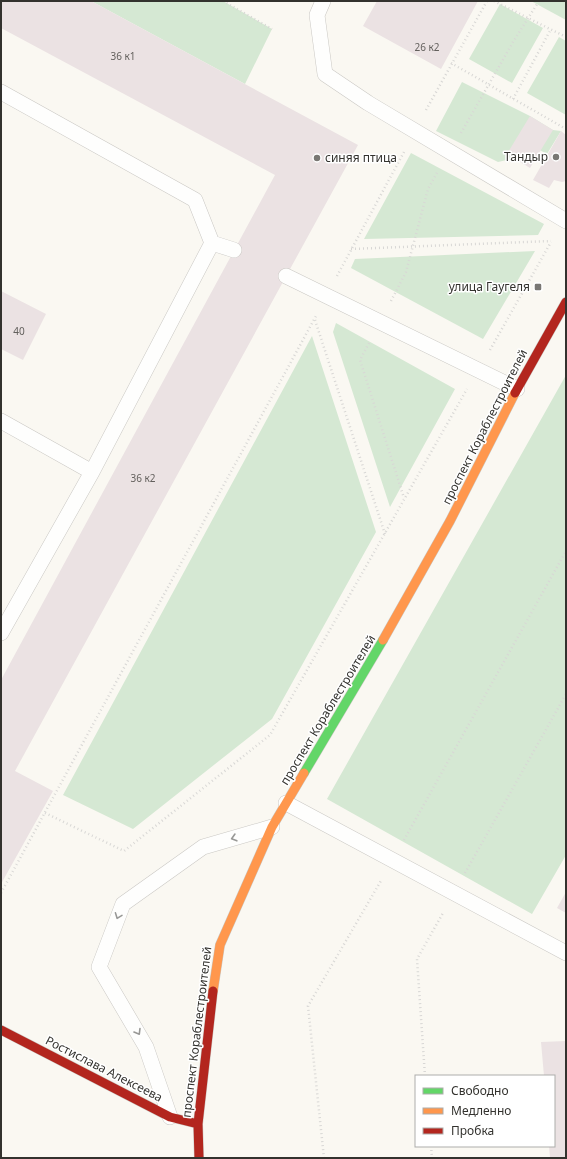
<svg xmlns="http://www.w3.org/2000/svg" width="567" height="1159" viewBox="0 0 567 1159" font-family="'Noto Sans',sans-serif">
<rect width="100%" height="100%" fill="#faf8f2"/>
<path fill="#d5e8d3" d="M91 1H223L272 29 245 84Z
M531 1H566V20Z
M500 4 543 28 512 83 469 59Z
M559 37 566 41V115L527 93Z
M462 82 530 116 553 130 561 131 547 154 536 148 533 154 498 162 436 131Z
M411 153 544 224 538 235 364 239Z
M535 251 483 339 351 268 355 259Z
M336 323 455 389 390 507 333 332Z
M312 336 376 532 272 719 133 829 63 795Z
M566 375V855L532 914 327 799Z"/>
<path fill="#ebe2e3" d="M1 1H91L358 145 15 771 53 791 1 884V680L275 175 1 28Z
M377 1H478L441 69 363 26Z
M530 116 553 130 530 168 507 154Z
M561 131 566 135V181L562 182 554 180 549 188 533 180Z
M1 291 46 314 23 360 1 349Z
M566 892V913L557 908Z
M566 1041V1158H550L549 1146H554V1076H544L541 1042Z"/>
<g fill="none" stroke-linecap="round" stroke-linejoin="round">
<g stroke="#cac8c4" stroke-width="16">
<path id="lane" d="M323 1 317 15 325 74 368 103 566 221
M1 92 195 200 212 243
M286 276 517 389
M1 421 92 472
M1 633 92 472 212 243 234 250
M286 803 566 953
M170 1117 146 1047 99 967 123 904 203 847 272 827"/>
</g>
<g stroke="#cac8c4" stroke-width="10">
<path id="fast" d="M304 773 383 640"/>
</g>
<g stroke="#cac8c4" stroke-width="10">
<path id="slow" d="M383 640 450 521 515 393
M213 991 220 945 272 827 304 773"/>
</g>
<g stroke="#cac8c4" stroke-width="10">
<path id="jam" d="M515 393 566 302
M1 1030 170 1117 198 1124
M199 1158 198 1124 213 991"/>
</g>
<path stroke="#d8d7d5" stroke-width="2.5" stroke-dasharray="1 3" stroke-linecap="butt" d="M223 1 272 29
M494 1 566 37
M451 63 566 129
M513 99 551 29
M426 110 487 1
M461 133 513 42 539 1
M351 249 551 241
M337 276 404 152
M391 301 406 272 428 189 438 171
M315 320 385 534
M369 343 360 360 404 498
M490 350 551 242
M45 813 124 851 270 735 467 389
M404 840 566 551
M465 873 566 694
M1 893 316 316
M425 1076 417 959 443 913
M431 1146 432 1158
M324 1158 308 1006 382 879"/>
<use href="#lane" stroke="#fefefd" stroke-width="15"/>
<use href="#fast" stroke="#63d668" stroke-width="9"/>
<use href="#slow" stroke="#ff974d" stroke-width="9"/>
<use href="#jam" stroke="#b3261e" stroke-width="9"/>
</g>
<defs><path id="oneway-chevron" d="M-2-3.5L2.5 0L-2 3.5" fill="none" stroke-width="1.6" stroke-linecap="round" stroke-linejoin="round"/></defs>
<g stroke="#989896">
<use href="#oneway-chevron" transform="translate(234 838) rotate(164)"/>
<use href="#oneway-chevron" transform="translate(118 916) rotate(111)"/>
<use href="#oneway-chevron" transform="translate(138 1032) rotate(59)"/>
</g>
<g fill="#797773" stroke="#fff" stroke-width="1.5">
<circle cx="556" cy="157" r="4"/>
<circle cx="317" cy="158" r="4"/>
<rect x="534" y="283" width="8" height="8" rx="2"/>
</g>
<g text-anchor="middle" stroke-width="3" stroke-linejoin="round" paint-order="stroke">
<g font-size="10" fill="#63605d">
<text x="427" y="51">26 к2</text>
<text x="123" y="60">36 к1</text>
<text x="19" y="335">40</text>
<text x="143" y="482">36 к2</text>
</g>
<g font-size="12" fill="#33322e" stroke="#fff" text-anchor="end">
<text x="548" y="161">Тандыр</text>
<text x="325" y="162" text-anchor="start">синяя птица</text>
<text x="530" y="291">улица Гаугеля</text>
</g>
<g font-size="12" fill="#33322e" stroke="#fff">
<text transform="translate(485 427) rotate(-63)" y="4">проспект Кораблестроителей</text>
<text transform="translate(328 710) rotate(-59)" y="4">проспект Кораблестроителей</text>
<text transform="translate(197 1032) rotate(-83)" y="4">проспект Кораблестроителей</text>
<text transform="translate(104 1069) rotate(27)" y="4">Ростислава Алексеева</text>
</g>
</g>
<rect width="567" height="1159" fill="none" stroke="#33322e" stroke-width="4"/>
<rect x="415" y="1075" width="140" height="72" fill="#ffffff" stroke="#adadab"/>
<rect x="423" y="1088" width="20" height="6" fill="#63d668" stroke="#adadab"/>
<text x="451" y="1095" font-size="12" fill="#33322e">Свободно</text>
<rect x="423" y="1108" width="20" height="6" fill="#ff974d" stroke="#adadab"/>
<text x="451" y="1115" font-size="12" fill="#33322e">Медленно</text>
<rect x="423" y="1128" width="20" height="6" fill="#b3261e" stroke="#adadab"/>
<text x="451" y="1135" font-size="12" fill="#33322e">Пробка</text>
</svg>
